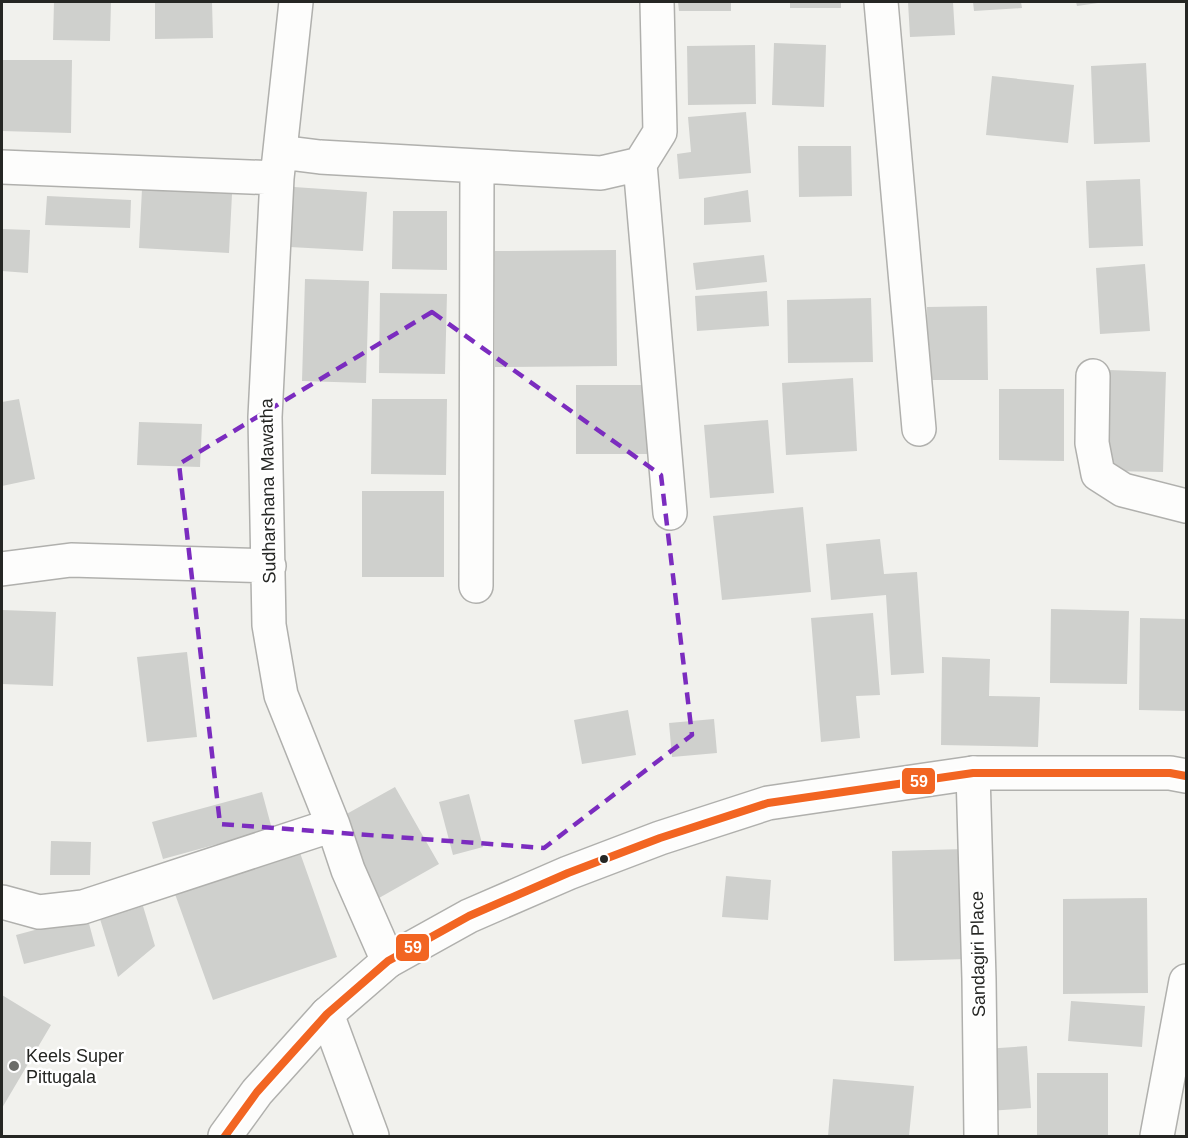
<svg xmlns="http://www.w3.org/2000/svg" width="1188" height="1138" viewBox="0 0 1188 1138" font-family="Arial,sans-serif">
<rect width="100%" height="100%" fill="#f1f1ed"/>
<path fill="#cfd0cd" d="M54 2H111L110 41 53 40Z
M155 2H212L213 38 155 39Z
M678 2H731V11H679Z
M790 2H841V8H790Z
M908 2H953L955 35 910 37Z
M973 2H1021L1022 8 974 11Z
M1076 2H1098V3L1077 6Z
M774 43 826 45 824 107 772 105Z
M755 45 756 104 688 105 687 46Z
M2 60H72L71 133 2 131Z
M1146 63 1150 142 1094 144 1091 66Z
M992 76 1074 85 1068 143 986 135Z
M746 112 751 173 679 179 677 154 691 152 688 117Z
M798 146H851L852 196 799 197Z
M1140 179 1143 246 1089 248 1086 181Z
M294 187 367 192 363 251 290 247Z
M142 189 232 194 229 253 139 248Z
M748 190 751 222 704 225V198Z
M47 196 131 200 130 228 45 225Z
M393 211H447V270L392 269Z
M2 229 30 230 28 273 2 271Z
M616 250 617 366 495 367V251Z
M764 255 767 282 696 290 693 263Z
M1145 264 1150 331 1100 334 1096 268Z
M305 279 369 281 366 383 302 381Z
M767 291 769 326 697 331 695 296Z
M380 293 447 294 445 374 379 373Z
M871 298 873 362 788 363 787 300Z
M987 306 988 380H928L927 307Z
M1109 370 1166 372 1163 472 1106 471Z
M853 378 857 451 786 455 782 383Z
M576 385H652L653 454H576Z
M999 389H1064V461L999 460Z
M19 399 35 479 2 486V402Z
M372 399H447L446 475 371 474Z
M768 420 774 493 710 498 704 425Z
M139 422 202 424 200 467 137 465Z
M362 491H444V577H362Z
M803 507 811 592 722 600 713 516Z
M880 539 884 574 917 572 924 673 891 675 886 595 831 600 826 544Z
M1051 609 1129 611 1127 684 1050 683Z
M2 610 56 612 53 686 2 684Z
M873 613 880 695 856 696 860 738 821 742 811 618Z
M1140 618 1186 619V711L1139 710Z
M187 652 197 737 147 742 137 657Z
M942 657 990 659 989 696 1040 697 1038 747 941 745Z
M628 710 636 755 582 764 574 720Z
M714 719 717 753 672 757 669 723Z
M395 787 439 864 379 898 334 821Z
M262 792 272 829 163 859 152 822Z
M469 794 483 847 453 855 439 802Z
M51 841 91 842 90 875H50Z
M965 849 967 959 894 961 892 851Z
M299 850 337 957 213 1000 175 894Z
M726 876 771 880 768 920 722 917Z
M1147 898 1148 993 1063 994V899Z
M143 906 155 946 118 977 100 919Z
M87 916 95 946 24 964 16 935Z
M2 995 51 1025 2 1108Z
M1071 1001 1145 1006 1142 1047 1068 1041Z
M1027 1046 1031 1108 988 1111 984 1049Z
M1037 1073H1108V1136H1037Z
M833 1079 914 1086 909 1136H828Z"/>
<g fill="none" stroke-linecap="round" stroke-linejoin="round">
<g stroke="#b0b0ad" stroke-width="36">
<path id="minor" d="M296 2 277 178 265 417 269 625 281 695 333 825 348 870 388 961
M657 2 660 132 640 164 670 513
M881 2 919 429
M280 152 320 157 601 173 640 164
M2 167 277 178
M1093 376 1092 443 1098 474 1123 490 1186 506
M2 569 71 560 269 566
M476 586 477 167
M973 773 979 979 981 1136
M2 902 39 912 83 907 333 825
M327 1014 372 1136
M1157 1136 1186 981"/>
</g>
<g stroke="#b0b0ad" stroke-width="36">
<path id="primary" d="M225 1136 257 1092 327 1014 388 961 469 916 568 873 660 838 768 803 973 773H1170L1186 776"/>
</g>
<use href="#minor" stroke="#fdfdfc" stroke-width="33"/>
<use href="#primary" stroke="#fdfdfc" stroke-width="33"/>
<g stroke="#fff" stroke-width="12">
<path id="bus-1" d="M225 1136 257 1092 327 1014 388 961 469 916 568 873 660 838 768 803 973 773H1170L1186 776"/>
</g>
<use href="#bus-1" stroke="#f26522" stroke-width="8"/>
</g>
<path fill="none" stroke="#7b2cbf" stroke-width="4.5" stroke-dasharray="12 8" stroke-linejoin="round" d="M432 312 661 475 692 735 544 848 220 824 179 464Z"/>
<circle fill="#252623" stroke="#fff" stroke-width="2" cx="604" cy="859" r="5"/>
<circle fill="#6c6d6a" stroke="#fff" stroke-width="2" cx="14" cy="1066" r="6"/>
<g text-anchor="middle" stroke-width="5" stroke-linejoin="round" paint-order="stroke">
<g font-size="18" fill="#252623" stroke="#fff">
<text transform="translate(268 491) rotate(-91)" y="6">Sudharshana Mawatha</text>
<text transform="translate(978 954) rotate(-91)" y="6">Sandagiri Place</text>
</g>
<g font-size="18" fill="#252623" stroke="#fff" text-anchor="start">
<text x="26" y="1062">Keels Super<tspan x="26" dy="21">Pittugala</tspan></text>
</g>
</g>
<g stroke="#fff" stroke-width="2">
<rect x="901" y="767" width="35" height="28" rx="6" fill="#f26522"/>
<rect x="395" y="933" width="35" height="29" rx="6" fill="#f26522"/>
</g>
<g font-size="16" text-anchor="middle" font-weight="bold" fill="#fff">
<text x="919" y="787">59</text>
<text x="413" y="953">59</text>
</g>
<rect width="1188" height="1138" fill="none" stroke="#252623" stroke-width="6"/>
</svg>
